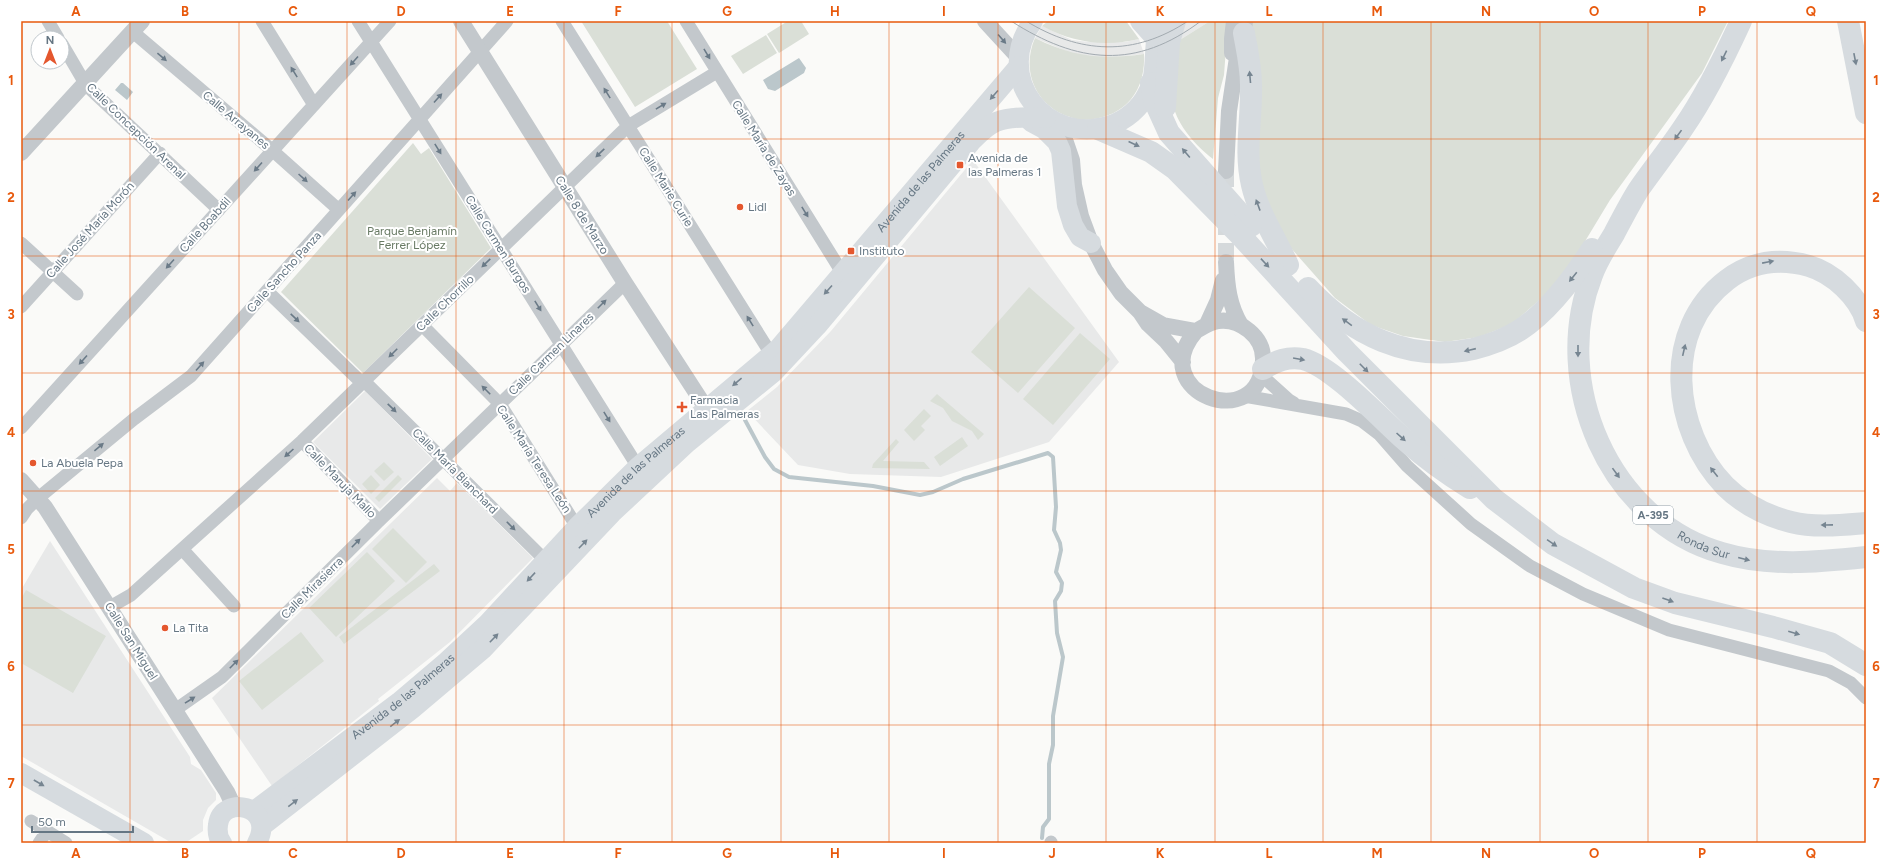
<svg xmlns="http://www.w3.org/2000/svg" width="1887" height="864" viewBox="0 0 1887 864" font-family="Figtree,sans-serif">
<rect width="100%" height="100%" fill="#fafaf8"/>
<path fill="#e8e9e9" d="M1183 21H1210L1175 43Z
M1042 26 1072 40 1089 42H1125L1139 39 1144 54 1107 58 1086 57 1068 52 1035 38Z
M973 160 1119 362 1049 442 941 477 850 474 798 465 747 411 777 387 831 331Z
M365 391 432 459 380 509 313 442Z
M437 478 450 491 457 483 533 558 450 642 378 699 379 701 272 786 212 698Z
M50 541 190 757 191 764 201 770 216 793V800L208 808 203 820V831L185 843H172L21 756V590Z"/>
<path fill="#dadfd7" d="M581 21H667L697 69 635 107Z
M788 21H801L809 34 779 53 767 34Z
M1048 21H1126L1139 39C1105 47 1074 43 1042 26Z
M1210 21H1228L1224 75 1218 98 1213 159C1196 146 1178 126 1173 105 1170 92 1174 58 1175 43Z
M1252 21H1728L1702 73 1610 200 1561 281 1512 324 1479 337 1445 342 1403 336 1371 325 1335 298 1290 247 1267 209 1258 178Z
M766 35 777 53 743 74 731 56Z
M1035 38C1073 57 1102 60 1144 54 1146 94 1122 120 1081 120 1077 120 1071 117 1067 116 1035 104 1021 70 1035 38Z
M413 143 421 154 429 148 491 248 363 373 281 292Z
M1029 287 1075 328 1018 393 971 352Z
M1080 333 1110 359 1053 425 1023 399Z
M937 394 984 434 978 440 972 431 952 421 943 408 930 401Z
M924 409 931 416 921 426 925 430 914 441 904 430Z
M962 437 968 446 940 466 934 457Z
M896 439 899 442 883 461 924 462 930 469 872 468 873 464Z
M384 462 394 472 384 481 374 471Z
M371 475 380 485 371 494 362 484Z
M398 475 402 479 379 502 375 498Z
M393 528 427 562 406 583 372 549Z
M367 552 395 581 336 637 309 608Z
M434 564 440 571 344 644 339 637Z
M26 590 106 636 73 693 21 663V599Z
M301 632 324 661 262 710 239 681Z"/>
<path fill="#bbc7cb" d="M799 58 806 68 804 73 775 91 768 89 763 80Z
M121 83H123L133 92 127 100 115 90Z"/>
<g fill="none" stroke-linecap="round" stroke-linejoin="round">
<path stroke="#bbc7cb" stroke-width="4" d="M745 420 765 457 774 469 789 477 873 486 920 495 933 492 963 479 1048 453 1053 457 1056 507 1054 530 1060 543 1061 550 1056 572 1062 583 1061 591 1055 601 1057 633 1063 657 1053 716V745L1049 764V819L1043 827 1042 838"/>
<path stroke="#d5d9db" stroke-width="16" stroke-dasharray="16 8" stroke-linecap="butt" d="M1226 171V262"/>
<path stroke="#c3c8cc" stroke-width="13" d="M48 21 58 38
M262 21 314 105
M358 21 638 467
M562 21 771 354
M686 21 843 274
M133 32 273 151 339 210
M62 44 86 85 219 210
M21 243 77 294
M267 291 362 383
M21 307 160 153
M422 325 500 404 577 527
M1261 375 1289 400 1294 403
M364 381 546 561
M1244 396 1346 414 1362 421 1379 434 1407 466 1471 524 1530 566 1583 594 1669 630 1829 671 1851 683 1866 698
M21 428 390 21
M302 441 379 521
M21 518 27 509 37 499 134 419 191 376 507 21
M182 549 234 606
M110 607 131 595 302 441 628 126 717 72
M175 710 222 677 379 521 625 283
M31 821 66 843
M39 843 47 831
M1051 843V842"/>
<path stroke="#c3c8cc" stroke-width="16" d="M461 21 625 283 706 408
M985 21 1019 58
M1232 53V39L1234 21
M1060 125 1072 160 1074 185 1081 216 1091 243 1105 270 1121 293 1140 312 1148 324 1166 341 1183 362
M21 153 142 21
M1226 171 1229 111 1238 51 1244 33 1245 21
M1226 262C1227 286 1229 305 1241 325
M1140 312 1163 325 1196 331C1203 327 1210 322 1218 321 1240 318 1264 337 1263 360 1261 436 1143 393 1196 331
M1207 324 1218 300 1223 280
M21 480 45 507 227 792 234 807"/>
<g stroke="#d6dbdf" stroke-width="20">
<path d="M1033 21C992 77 1046 147 1111 125 1126 120 1140 108 1147 94 1156 78 1154 59 1156 41 1156 34 1160 27 1162 21"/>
<path d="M1140 21 1156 39"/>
<path d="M1031 122 1044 129 1057 142 1061 151 1067 206 1073 225 1080 237 1091 243"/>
<path d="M21 773 144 843"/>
<path id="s1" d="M254 811 399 702 446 662 488 623 577 527 638 467 778 349 1019 66"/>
<path d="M262 826 412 709 483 649 612 513 687 443 774 372 817 326 971 142C978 135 986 126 996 122 1011 116 1031 117 1046 118"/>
<path d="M222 843C218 838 217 832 218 825 221 794 277 805 257 843"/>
</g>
<g stroke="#d6dbdf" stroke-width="22">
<path id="s2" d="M1741 21C1724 58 1706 95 1683 128 1669 149 1653 169 1639 189 1630 203 1622 219 1614 234 1606 247 1597 261 1592 275 1550 382 1608 521 1722 553 1769 567 1818 562 1866 557"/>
<path d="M1848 21 1866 113"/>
<path d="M1244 33C1247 50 1251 67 1251 85 1252 119 1244 151 1252 185 1258 212 1276 239 1288 265"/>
<path d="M1151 83 1154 100 1169 133 1251 226"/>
<path d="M1165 107 1169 42 1175 21"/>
<path d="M1098 129 1151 152 1175 169 1239 234 1347 352 1494 499 1553 544 1634 588 1675 603 1773 627 1830 643 1866 665"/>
<path d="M1308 288C1351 334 1408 363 1473 349 1489 345 1506 339 1520 330 1549 311 1574 277 1592 249"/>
<path d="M1866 321C1859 297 1833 273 1809 266 1780 258 1752 261 1727 280 1661 330 1672 431 1725 486 1743 504 1767 516 1791 522 1815 528 1842 525 1866 523"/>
<path d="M1263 369C1276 361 1288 356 1303 359 1332 366 1382 420 1406 441 1426 459 1447 474 1470 488"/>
</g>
<path stroke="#a2aab0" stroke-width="1" d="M1011 21C1078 64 1136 70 1201 21
M1026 21C1080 54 1134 57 1188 21"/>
</g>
<defs><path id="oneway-solid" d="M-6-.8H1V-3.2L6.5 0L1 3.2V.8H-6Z"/></defs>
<g fill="#6a7a87">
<use href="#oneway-solid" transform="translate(1002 39) rotate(49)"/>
<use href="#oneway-solid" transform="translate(707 54) rotate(59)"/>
<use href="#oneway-solid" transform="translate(162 57) rotate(40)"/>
<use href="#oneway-solid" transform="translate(354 61) rotate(132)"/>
<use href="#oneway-solid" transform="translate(294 72) rotate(-122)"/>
<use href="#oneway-solid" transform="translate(607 93) rotate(-122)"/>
<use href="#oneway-solid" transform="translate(438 98) rotate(-48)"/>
<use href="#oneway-solid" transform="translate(661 106) rotate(-31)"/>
<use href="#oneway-solid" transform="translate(438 149) rotate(58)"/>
<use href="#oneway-solid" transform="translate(600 153) rotate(136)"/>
<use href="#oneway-solid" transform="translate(258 167) rotate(132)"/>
<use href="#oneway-solid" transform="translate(303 178) rotate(42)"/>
<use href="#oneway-solid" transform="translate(352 196) rotate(-48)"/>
<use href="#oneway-solid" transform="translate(805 212) rotate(58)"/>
<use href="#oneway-solid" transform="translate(486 263) rotate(136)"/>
<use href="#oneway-solid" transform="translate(170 264) rotate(132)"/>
<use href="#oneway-solid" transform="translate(602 304) rotate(-45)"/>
<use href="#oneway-solid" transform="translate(538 306) rotate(58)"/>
<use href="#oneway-solid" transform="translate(295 318) rotate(44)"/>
<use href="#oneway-solid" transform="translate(750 321) rotate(-122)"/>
<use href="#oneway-solid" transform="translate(393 353) rotate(135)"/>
<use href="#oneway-solid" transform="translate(83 360) rotate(132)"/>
<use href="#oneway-solid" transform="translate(200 366) rotate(-48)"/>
<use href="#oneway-solid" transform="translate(486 390) rotate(-135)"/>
<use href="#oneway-solid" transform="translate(392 408) rotate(44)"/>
<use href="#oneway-solid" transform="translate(607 417) rotate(58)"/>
<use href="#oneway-solid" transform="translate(99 447) rotate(-40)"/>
<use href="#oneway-solid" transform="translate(289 453) rotate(138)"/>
<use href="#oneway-solid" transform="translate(511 526) rotate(45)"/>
<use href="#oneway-solid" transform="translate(356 543) rotate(-45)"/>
<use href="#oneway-solid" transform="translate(234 664) rotate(-45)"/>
<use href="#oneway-solid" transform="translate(190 700) rotate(-32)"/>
</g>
<g fill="#768591">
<use href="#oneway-solid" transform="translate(1724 56) rotate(116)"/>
<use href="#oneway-solid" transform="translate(1855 59) rotate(79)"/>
<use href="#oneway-solid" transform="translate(1250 77) rotate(-95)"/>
<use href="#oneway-solid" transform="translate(994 95) rotate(131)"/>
<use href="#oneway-solid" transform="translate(1678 135) rotate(126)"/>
<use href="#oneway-solid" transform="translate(1134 144) rotate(25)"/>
<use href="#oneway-solid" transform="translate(1186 153) rotate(-130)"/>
<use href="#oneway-solid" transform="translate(1258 205) rotate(-110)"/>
<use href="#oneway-solid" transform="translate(1768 262) rotate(-11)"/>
<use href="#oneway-solid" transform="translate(1265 263) rotate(47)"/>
<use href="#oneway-solid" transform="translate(1573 277) rotate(129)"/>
<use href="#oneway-solid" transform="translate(828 290) rotate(132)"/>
<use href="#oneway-solid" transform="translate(1347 322) rotate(-144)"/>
<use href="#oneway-solid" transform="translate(1470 350) rotate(167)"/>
<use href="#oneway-solid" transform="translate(1684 350) rotate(-77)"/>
<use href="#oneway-solid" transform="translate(1578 351) rotate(90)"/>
<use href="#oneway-solid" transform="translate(1299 359) rotate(10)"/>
<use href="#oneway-solid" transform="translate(1364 368) rotate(45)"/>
<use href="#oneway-solid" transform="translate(737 382) rotate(140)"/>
<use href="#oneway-solid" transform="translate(1401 437) rotate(42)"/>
<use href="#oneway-solid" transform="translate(1714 472) rotate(-128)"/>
<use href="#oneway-solid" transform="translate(1616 473) rotate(54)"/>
<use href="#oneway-solid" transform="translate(1827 525) rotate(179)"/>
<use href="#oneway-solid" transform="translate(1552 543) rotate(34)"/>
<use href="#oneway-solid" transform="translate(583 544) rotate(-46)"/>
<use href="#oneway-solid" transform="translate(1744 559) rotate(14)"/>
<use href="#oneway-solid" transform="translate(531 577) rotate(133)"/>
<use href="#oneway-solid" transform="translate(1668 600) rotate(20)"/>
<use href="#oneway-solid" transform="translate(1794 633) rotate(16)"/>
<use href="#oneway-solid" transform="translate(494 638) rotate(-46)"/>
<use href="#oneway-solid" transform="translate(395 723) rotate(-38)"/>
<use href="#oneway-solid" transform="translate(39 783) rotate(30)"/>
<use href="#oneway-solid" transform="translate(293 803) rotate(-38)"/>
</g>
<path fill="none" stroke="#e8590c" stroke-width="1" stroke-opacity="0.55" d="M130 21V843M239 21V843M347 21V843M456 21V843M564 21V843M672 21V843M781 21V843M889 21V843M998 21V843M1106 21V843M1215 21V843M1323 21V843M1431 21V843M1540 21V843M1648 21V843M1757 21V843M21 139H1866M21 256H1866M21 373H1866M21 491H1866M21 608H1866M21 725H1866"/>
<g fill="#e4572e" stroke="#fff" stroke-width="1.5">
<rect x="956" y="161" width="8" height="8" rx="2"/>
<circle cx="740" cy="207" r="4"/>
<rect x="847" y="247" width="8" height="8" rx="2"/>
<path d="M680 401h4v4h4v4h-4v4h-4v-4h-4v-4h4z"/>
<circle cx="33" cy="463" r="4"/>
<circle cx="165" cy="628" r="4"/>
</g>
<g text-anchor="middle" stroke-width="4" stroke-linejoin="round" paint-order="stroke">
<rect fill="#fff" stroke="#939fa8" stroke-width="1" x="1633" y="506" width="40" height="18" rx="3"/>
<g font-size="11" font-weight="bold" fill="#657683">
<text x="1653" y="519">A-395</text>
</g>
<g font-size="12" fill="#657683" stroke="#fff">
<text transform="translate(236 120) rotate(40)" y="4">Calle Arrayanes</text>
<text transform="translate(136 131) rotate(44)" y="4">Calle Concepción Arenal</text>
<text transform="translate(764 148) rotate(58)" y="4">Calle María de Zayas</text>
<text dy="4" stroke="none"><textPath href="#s1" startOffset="920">Avenida de las Palmeras</textPath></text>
<text transform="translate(666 187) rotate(58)" y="4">Calle Marie Curie</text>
<text transform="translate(582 215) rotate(58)" y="4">Calle 8 de Marzo</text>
<text transform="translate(205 225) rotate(-48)" y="4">Calle Boabdil</text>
<text transform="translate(90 230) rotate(-48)" y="4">Calle José María Morón</text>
<text transform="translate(498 244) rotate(58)" y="4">Calle Carmen Burgos</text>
<text transform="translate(284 272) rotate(-48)" y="4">Calle Sancho Panza</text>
<text transform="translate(445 303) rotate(-44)" y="4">Calle Chorrillo</text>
<text transform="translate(551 354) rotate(-44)" y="4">Calle Carmen Linares</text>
<text transform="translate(534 459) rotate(57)" y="4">Calle María Teresa León</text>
<text transform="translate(455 471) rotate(45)" y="4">Calle María Blanchard</text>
<text dy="4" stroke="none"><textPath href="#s1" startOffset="512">Avenida de las Palmeras</textPath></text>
<text transform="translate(340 481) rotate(46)" y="4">Calle Maruja Mallo</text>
<text dy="4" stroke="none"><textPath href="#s2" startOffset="618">Ronda Sur</textPath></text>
<text transform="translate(312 588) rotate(-45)" y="4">Calle Mirasierra</text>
<text transform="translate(131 641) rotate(58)" y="4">Calle San Miguel</text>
<text dy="4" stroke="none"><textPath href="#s1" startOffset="188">Avenida de las Palmeras</textPath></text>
</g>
<g font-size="12" fill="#657683" stroke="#fff" text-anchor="start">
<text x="968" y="162">Avenida de<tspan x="968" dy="14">las Palmeras 1</tspan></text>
<text x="748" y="211">Lidl</text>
<text x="859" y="255">Instituto</text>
<text x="690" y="404">Farmacia<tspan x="690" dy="14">Las Palmeras</tspan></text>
<text x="41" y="467">La Abuela Pepa</text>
<text x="173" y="632">La Tita</text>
</g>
<g font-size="12" fill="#687a64" stroke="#fff">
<text x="412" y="235">Parque Benjamín<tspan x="412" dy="14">Ferrer López</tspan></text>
</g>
</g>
<rect width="1887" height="864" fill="none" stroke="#ffffff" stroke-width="44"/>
<g transform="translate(50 50)"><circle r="19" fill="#ffffff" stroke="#c1c8cd"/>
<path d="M0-3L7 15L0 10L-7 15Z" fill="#e4572e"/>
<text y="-6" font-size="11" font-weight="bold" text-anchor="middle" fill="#657683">N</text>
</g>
<path d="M32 826v6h101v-6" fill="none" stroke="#657683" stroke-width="2"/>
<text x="38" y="826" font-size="12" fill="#657683" stroke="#ffffff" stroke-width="3" paint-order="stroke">50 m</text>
<rect x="22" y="22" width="1843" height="820" fill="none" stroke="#e8590c" stroke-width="1.5"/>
<g font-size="13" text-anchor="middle" font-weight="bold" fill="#e8590c">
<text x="76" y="16">A</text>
<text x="185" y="16">B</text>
<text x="293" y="16">C</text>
<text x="401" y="16">D</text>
<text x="510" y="16">E</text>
<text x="618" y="16">F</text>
<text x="727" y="16">G</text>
<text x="835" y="16">H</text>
<text x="944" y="16">I</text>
<text x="1052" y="16">J</text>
<text x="1160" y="16">K</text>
<text x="1269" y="16">L</text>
<text x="1377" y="16">M</text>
<text x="1486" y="16">N</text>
<text x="1594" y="16">O</text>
<text x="1702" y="16">P</text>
<text x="1811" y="16">Q</text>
<text x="11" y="85">1</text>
<text x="1876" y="85">1</text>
<text x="11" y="202">2</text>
<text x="1876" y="202">2</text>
<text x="11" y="319">3</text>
<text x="1876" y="319">3</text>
<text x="11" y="437">4</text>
<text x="1876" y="437">4</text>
<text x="11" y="554">5</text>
<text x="1876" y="554">5</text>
<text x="11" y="671">6</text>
<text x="1876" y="671">6</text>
<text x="11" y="788">7</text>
<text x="1876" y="788">7</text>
<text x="76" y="858">A</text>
<text x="185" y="858">B</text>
<text x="293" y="858">C</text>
<text x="401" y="858">D</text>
<text x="510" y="858">E</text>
<text x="618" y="858">F</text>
<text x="727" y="858">G</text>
<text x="835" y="858">H</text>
<text x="944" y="858">I</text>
<text x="1052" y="858">J</text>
<text x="1160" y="858">K</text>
<text x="1269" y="858">L</text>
<text x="1377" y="858">M</text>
<text x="1486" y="858">N</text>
<text x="1594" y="858">O</text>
<text x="1702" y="858">P</text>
<text x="1811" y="858">Q</text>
</g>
</svg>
